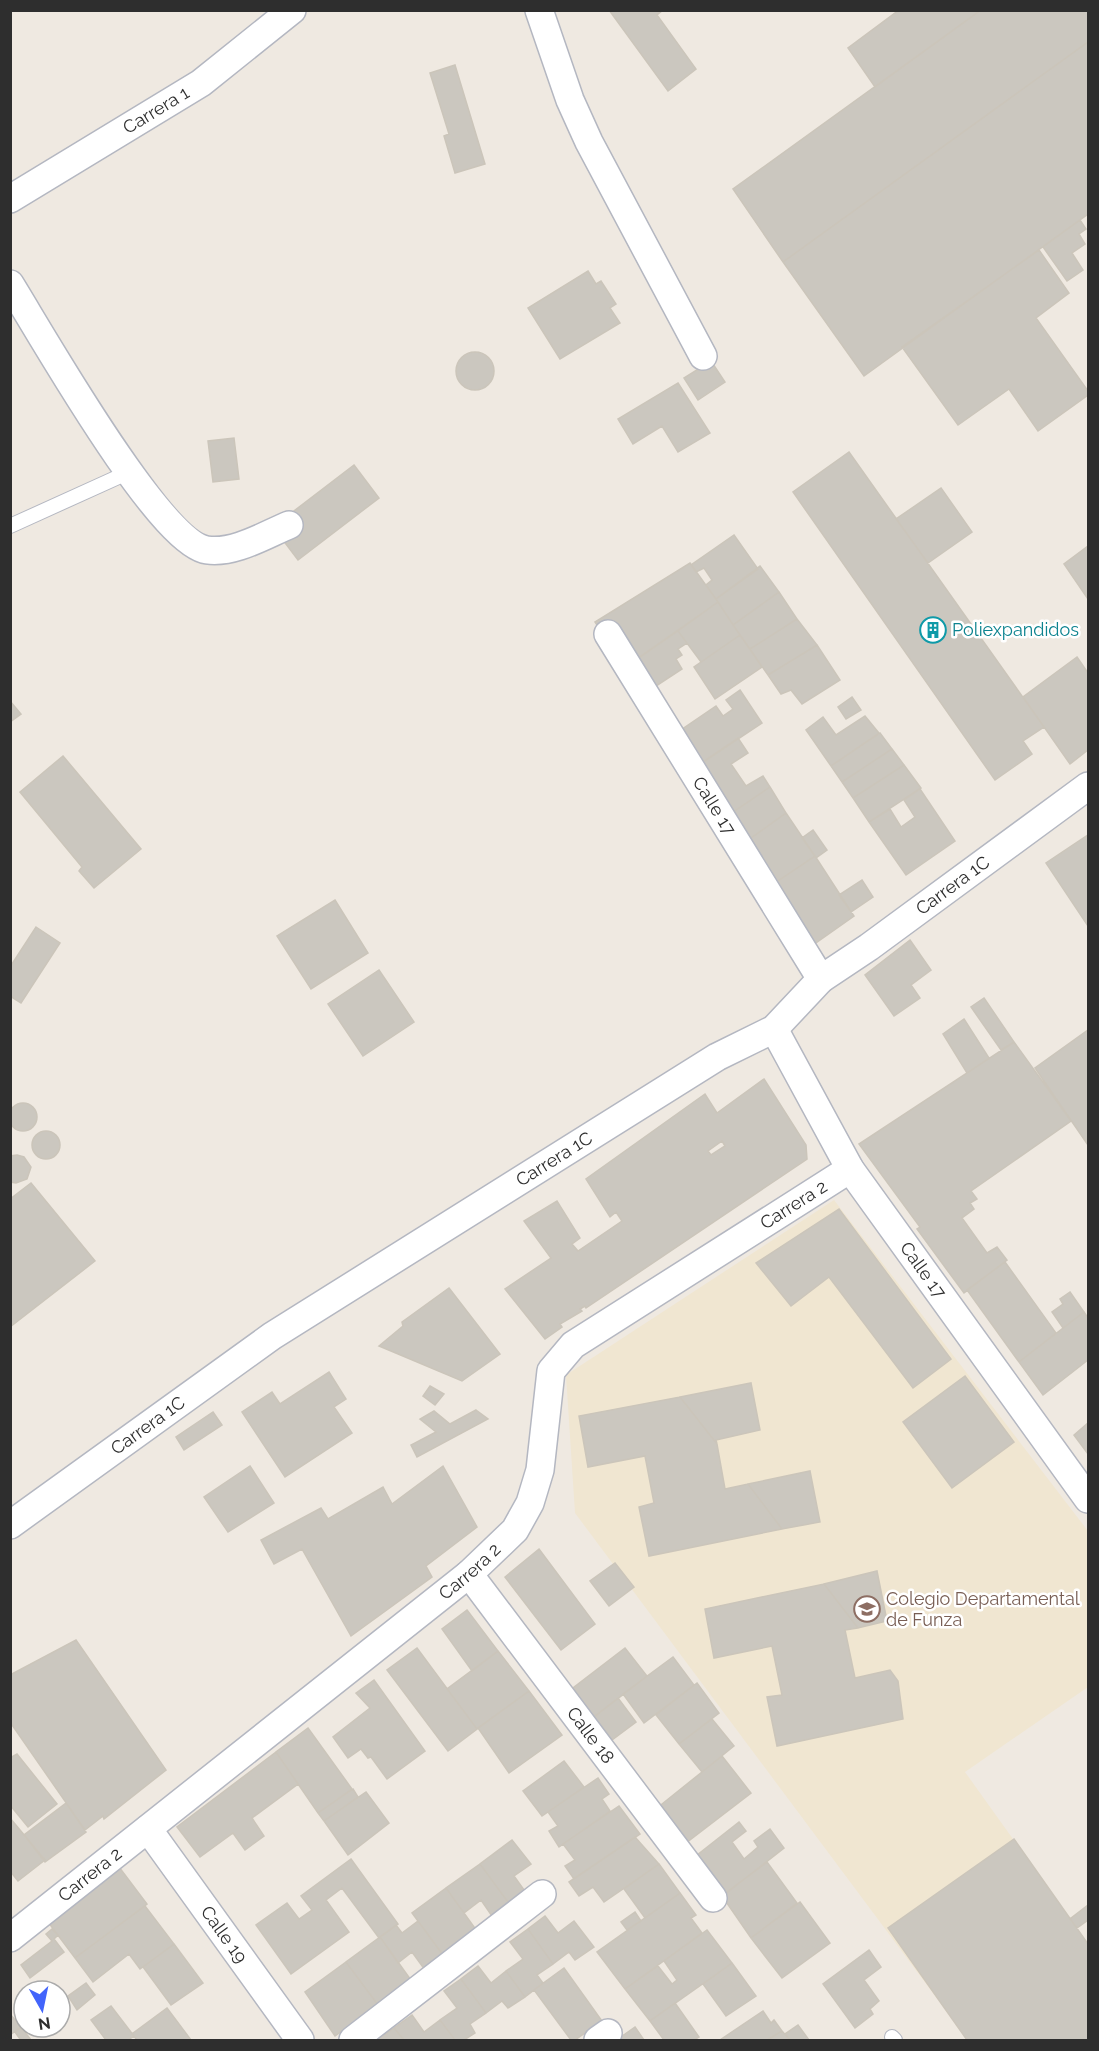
<svg xmlns="http://www.w3.org/2000/svg" width="1099" height="2051" viewBox="0 0 1099 2051" font-family="Raleway,sans-serif">
<rect width="100%" height="100%" fill="#efe9e1"/>
<path fill="#f0e6d1" d="M834 1200 1088 1531V1687L965 1772 1088 1944V2040H968L575 1513 566 1375Z"/>
<path fill="#cbc7bf" stroke="#cbc5ba" stroke-width="1.5" fill-rule="evenodd" d="M609 10H663L657 15 696 69 668 91Z
M899 10H981L875 87 848 48Z
M981 10H1088V42L783 262 733 189Z
M1088 42V214L864 376 783 262Z
M455 65 485 164 455 173 444 136 449 134 430 73Z
M1080 220 1086 229 1079 234 1085 244 1072 253 1083 270 1067 281 1043 247Z
M1039 250 1069 293 1036 318 1088 391V395L1038 431 1009 389 958 425 902 347Z
M588 271 596 284 601 281 616 304 610 308 620 323 560 359 528 308Z
M456 371a19 19 0 1 1 38 0a19 19 0 1 1-38 0Z
M711 361 725 382 698 400 684 378Z
M678 383 710 433 678 452 662 426 633 444 618 419Z
M234 438 239 479 213 482 208 441Z
M849 452 1044 727 1023 741 1032 754 995 780 793 492Z
M354 465 379 498 298 560 273 527Z
M941 488 972 532 928 563 896 519Z
M734 535 758 569 716 599 706 585 712 580 704 568 696 572 691 565Z
M1088 546V599L1064 564Z
M690 563 718 602 625 667 595 622Z
M760 566 779 592 733 625 716 599Z
M779 592 797 619 750 649 733 625Z
M718 602 740 635 701 662 678 631Z
M797 619 817 645 768 675 750 649Z
M678 631 687 643 678 649 682 655 676 659 682 669 644 694 626 667Z
M740 635 762 667 715 699 694 667Z
M817 645 840 680 802 704 791 690 781 694 768 675Z
M1077 657 1088 673V750L1070 764 1023 697Z
M740 690 762 723 696 767 675 734 716 706 723 716 733 709 726 700Z
M852 697 861 710 846 719 838 707Z
M10 701 21 714 10 722Z
M865 716 879 733 831 766 806 730 823 717 836 735Z
M880 733 892 749 842 782 831 766Z
M738 738 748 753 731 764 746 786 763 776 770 787 724 818 691 770Z
M892 749 904 765 853 798 842 782Z
M63 756 141 849 94 888 79 871 82 867 20 792Z
M904 765 921 788 869 822 853 798Z
M770 787 786 813 741 845 723 819Z
M920 789 955 841 906 875 869 822 890 809 901 827 915 817 904 800Z
M786 813 815 856 769 887 744 843Z
M813 830 827 850 816 858 802 838Z
M1088 835V926L1046 863Z
M815 856 854 916 813 945 769 887Z
M862 880 873 897 851 912 839 895Z
M335 900 368 953 311 989 277 936Z
M36 927 60 943 21 1003 10 996V967Z
M910 940 931 970 911 985 920 998 894 1016 865 975Z
M379 970 414 1022 363 1056 328 1004Z
M984 998 1014 1042 1001 1050 971 1007Z
M964 1019 989 1058 967 1073 943 1034Z
M1088 1030V1145L1035 1068Z
M1014 1042 1071 1121 971 1191 977 1199 970 1203 974 1209 962 1218 987 1253 997 1247 1007 1260 964 1293 917 1229 920 1227 859 1144Z
M764 1079 806 1145 807 1159 586 1308 585 1306 580 1309 582 1311 560 1324 562 1327 545 1339 505 1289 551 1258 524 1221 557 1201 580 1238 572 1244 578 1251 622 1221 616 1212 610 1217 586 1179 705 1094 717 1113ZM722 1141 725 1146 711 1155 708 1151Z
M9 1117a14 14 0 1 1 28 0a14 14 0 1 1-28 0Z
M32 1145a14 14 0 1 1 28 0a14 14 0 1 1-28 0Z
M17 1155 24 1157 31 1167 27 1179 16 1183 10 1182V1156Z
M31 1183 95 1261 10 1327V1199Z
M839 1209 951 1359 913 1388 829 1277 791 1306 756 1263Z
M1005 1262 1056 1333 1019 1362 967 1290Z
M449 1288 500 1354 462 1381 379 1346 403 1326 402 1322Z
M1070 1292 1084 1312 1063 1328 1052 1312 1063 1304 1060 1299Z
M1084 1312 1088 1318V1360L1043 1395 1019 1362Z
M329 1372 346 1399 334 1407 352 1433 285 1477 242 1412 272 1392 280 1404Z
M965 1376 1014 1442 952 1488 903 1422Z
M751 1383 760 1430 716 1440 717 1444 680 1397Z
M430 1386 444 1394 435 1405 423 1396Z
M680 1397 717 1444 725 1489 748 1484 782 1529 649 1556 639 1507 654 1503 645 1456 588 1467 579 1416Z
M476 1410 488 1419 417 1457 411 1445 436 1432 420 1419 434 1411 450 1424Z
M213 1412 222 1425 184 1450 176 1437Z
M1088 1423V1454L1074 1435Z
M250 1466 274 1503 228 1532 204 1497Z
M443 1466 477 1527 426 1566 432 1577 351 1636 302 1549 274 1564 261 1540 321 1508 328 1519 383 1487 392 1504Z
M810 1471 820 1522 782 1529 748 1484Z
M539 1549 595 1624 561 1650 505 1577Z
M615 1563 634 1587 609 1606 590 1581Z
M877 1571 887 1621 858 1628 824 1584Z
M824 1584 858 1628 845 1630 855 1678 890 1670 898 1681 903 1719 777 1746 767 1697 782 1695 772 1646 714 1658 705 1609Z
M467 1610 498 1651 472 1671 442 1629Z
M76 1640 166 1770 104 1819 103 1816 85 1830 10 1722V1675Z
M417 1648 477 1729 448 1751 387 1670Z
M625 1648 647 1676 594 1717 573 1688Z
M498 1651 529 1691 477 1729 447 1689Z
M673 1657 694 1685 644 1723 623 1694Z
M374 1680 425 1751 387 1779 371 1757 368 1758 361 1749 348 1758 333 1737 370 1708 356 1693Z
M697 1683 719 1713 679 1744 656 1715Z
M529 1691 562 1735 509 1773 478 1728Z
M618 1698 636 1722 612 1740 594 1717Z
M712 1719 734 1746 702 1772 679 1744Z
M308 1728 352 1789 318 1813 276 1752Z
M276 1752 298 1784 252 1818 264 1836 245 1850 233 1833 200 1857 177 1827Z
M17 1754 57 1804 28 1827 10 1805V1758Z
M722 1756 751 1793 686 1843 657 1808Z
M564 1761 584 1787 542 1816 523 1791Z
M598 1778 609 1794 602 1799 610 1811 559 1847 549 1831 558 1826 548 1812Z
M353 1789 358 1797 324 1821 318 1813Z
M366 1792 389 1823 348 1855 324 1821Z
M66 1803 86 1832 45 1862 24 1835Z
M619 1806 640 1834 574 1879 565 1866 575 1860 563 1844Z
M10 1818 45 1860 18 1881 10 1871Z
M739 1822 746 1831 732 1842 744 1859 758 1847 754 1841 770 1829 784 1848 724 1895 696 1856Z
M635 1837 659 1864 604 1902 593 1887 579 1896 569 1882Z
M1014 1839 1088 1944V2040H967L888 1928Z
M512 1840 531 1864 514 1876 527 1894 511 1906 480 1864Z
M351 1859 398 1924 379 1938 342 1888 326 1900 349 1932 291 1974 256 1925 287 1903 299 1919 312 1910 301 1896Z
M767 1862 797 1903 751 1938 722 1896Z
M480 1864 511 1906 494 1919 481 1900 464 1913 446 1888Z
M659 1864 680 1893 645 1918 624 1889Z
M119 1867 147 1904 75 1958 48 1922Z
M446 1888 477 1931 445 1958 412 1913Z
M680 1893 696 1915 691 1918 702 1933 625 1989 597 1952Z
M800 1902 830 1943 782 1978 751 1938Z
M1088 1905V1920L1077 1928 1070 1919Z
M145 1906 174 1944 140 1969 129 1954 93 1982 75 1958Z
M635 1912 641 1921 627 1930 621 1922Z
M545 1916 558 1933 574 1921 594 1947 575 1960 569 1952 553 1964 528 1929Z
M418 1921 444 1956 425 1970 412 1952 398 1963 380 1937 396 1925 402 1933Z
M52 1929 58 1935 54 1939 64 1952 30 1978 21 1965 52 1941 46 1934Z
M528 1929 553 1964 537 1975 543 1983 525 1997 506 1971 523 1959 510 1942Z
M707 1930 732 1963 650 2021 625 1989 658 1966 672 1984 677 1980 664 1961Z
M380 1937 411 1980 378 2005 346 1962Z
M174 1944 203 1983 171 2005 143 1967Z
M869 1950 881 1967 864 1980 879 2001 870 2009 873 2014 855 2028 823 1984Z
M346 1962 378 2005 335 2036 305 1992Z
M732 1963 756 1996 726 2016 703 1984Z
M478 1966 491 1983 506 1971 525 1997 508 2008 502 2001 486 2013 461 1979Z
M564 1968 602 2021 575 2040H571L534 1990Z
M461 1979 486 2013 470 2024 475 2033 464 2040H455L440 2020 457 2008 444 1991Z
M86 1983 95 1995 77 2010 68 1996Z
M675 2003 699 2037 694 2040H664L650 2021Z
M111 2006 134 2036 128 2040H106L91 2020Z
M167 2008 191 2040H137L132 2034Z
M763 2011 771 2023 774 2020 782 2031 767 2040H720Z
M10 2014 21 2027 10 2035Z
M412 2015 424 2032 440 2020 455 2040H404L394 2028Z
M798 2025 809 2040H790L785 2034Z
M21 2027 31 2040H17L20 2039 15 2032Z
M635 2027 644 2040H616L625 2034Z
M394 2028 404 2040H379L378 2039Z
M782 2031 790 2040H767Z"/>
<g fill="none" stroke-linecap="round" stroke-linejoin="round">
<g stroke="#b4b7c1" stroke-width="16">
<path id="lane" d="M10 526 127 473
M892 2037 895 2040"/>
</g>
<g stroke="#b4b7c1" stroke-width="30">
<g id="street">
<path d="M539 10 570 100 589 142 703 356"/>
<path id="s1" d="M10 199 201 83 292 10"/>
<path d="M10 284C40 332 159 543 207 550 234 554 265 535 289 525"/>
<path id="s2" d="M608 634 821 979"/>
<path id="s3" d="M774 1029 850 1169 1088 1499"/>
<path id="s4" d="M10 1525 272 1336 717 1057 774 1029 821 979 869 947 1088 786"/>
<path id="s5" d="M469 1574 713 1898"/>
<path id="s6" d="M148 1829 300 2040"/>
<path id="s7" d="M10 1938 469 1574 515 1530 530 1503 540 1470 551 1371 573 1345 850 1169"/>
<path d="M353 2040 542 1894"/>
<path d="M598 2040 608 2033"/>
</g>
</g>
<use href="#lane" stroke="#fff" stroke-width="14"/>
<use href="#street" stroke="#fff" stroke-width="27"/>
</g>
<defs>
<g id="building-ring" transform="scale(1.35)"><circle r="9.5" fill="#fff" stroke="#0f9aa8" stroke-width="1.5"/><path d="M-4-6H4V6H1V3H-1V6H-4ZM-2.5-4.3h1.7v1.8h-1.7ZM.8-4.3h1.7v1.8H.8ZM-2.5-1h1.7V.8h-1.7ZM.8-1h1.7V.8H.8Z" fill="#0f9aa8"/></g>
<g id="school-ring" transform="scale(1.35)"><circle r="9.5" fill="#fff" stroke="#8d6e63" stroke-width="1.5"/><path d="M0-5L7-2L0 1L-7-2ZM-4 1L0 2.5L4 1V4Q0 6-4 4Z" fill="#8d6e63"/></g>
</defs>
<g fill-rule="evenodd">
<use href="#building-ring" x="933" y="630"/>
<use href="#school-ring" x="867" y="1609"/>
</g>
<g text-anchor="middle" stroke-width="5" stroke-linejoin="round" paint-order="stroke">
<g font-size="18" fill="#2e2e2e" stroke="#fff">
<text dy="6" stroke="none"><textPath href="#s1" startOffset="171">Carrera 1</textPath></text>
<text dy="6" stroke="none"><textPath href="#s2" startOffset="202">Calle 17</textPath></text>
<text dy="6" stroke="none"><textPath href="#s4" startOffset="1142">Carrera 1C</textPath></text>
<text dy="6" stroke="none"><textPath href="#s4" startOffset="656">Carrera 1C</textPath></text>
<text dy="6" stroke="none"><textPath href="#s7" startOffset="1110">Carrera 2</textPath></text>
<text dy="6" stroke="none"><textPath href="#s3" startOffset="284">Calle 17</textPath></text>
<text dy="6" stroke="none"><textPath href="#s4" startOffset="170">Carrera 1C</textPath></text>
<text dy="6" stroke="none"><textPath href="#s7" startOffset="588">Carrera 2</textPath></text>
<text dy="6" stroke="none"><textPath href="#s5" startOffset="202">Calle 18</textPath></text>
<text dy="6" stroke="none"><textPath href="#s7" startOffset="102">Carrera 2</textPath></text>
<text dy="6" stroke="none"><textPath href="#s6" startOffset="130">Calle 19</textPath></text>
</g>
<g font-size="18" fill="#0d838f" stroke="#fff" text-anchor="start">
<text x="952" y="636">Poliexpandidos</text>
</g>
<g font-size="18" fill="#785e54" stroke="#fff" text-anchor="start">
<text x="886" y="1605">Colegio Departamental<tspan x="886" dy="21">de Funza</tspan></text>
</g>
</g>
<rect width="1099" height="2051" fill="none" stroke="#2e2e2e" stroke-width="24"/>
<g transform="translate(42 2009) rotate(171)"><circle r="28" fill="#ffffff" stroke="#ababab" stroke-width="1.5"/>
<path d="M0-4.5L10 22L0 15L-10 22Z" fill="#4264fb"/>
<text y="-9" font-size="16" font-weight="bold" text-anchor="middle" fill="#2e2e2e">N</text>
</g>
</svg>
